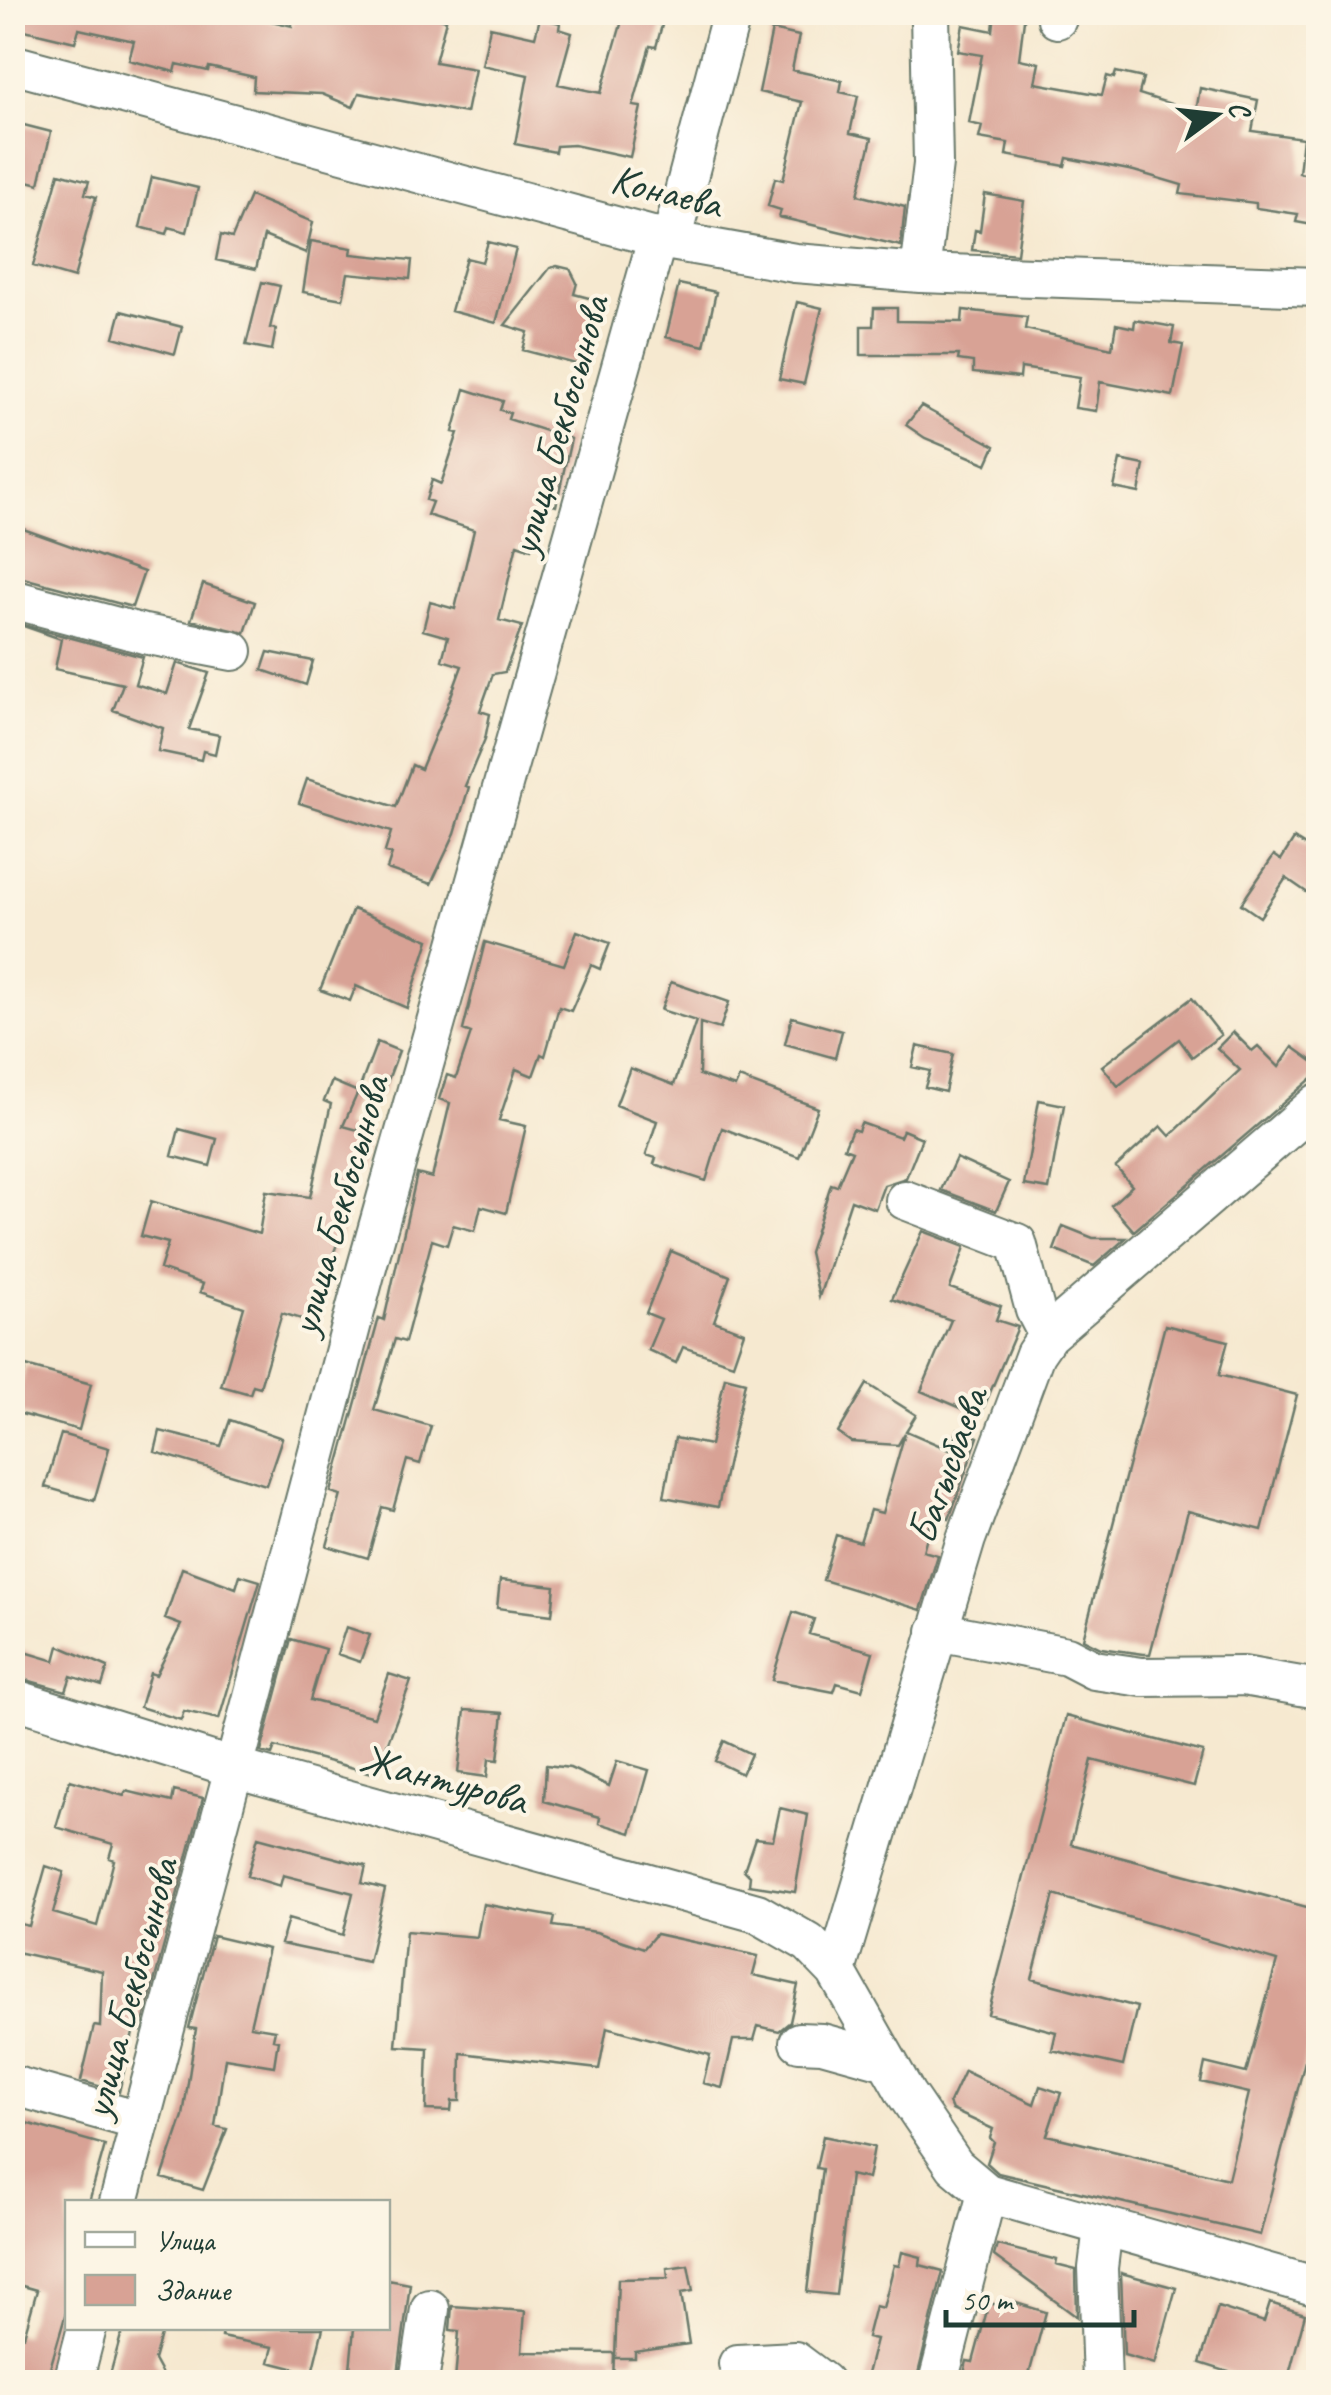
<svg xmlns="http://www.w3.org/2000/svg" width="1331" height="2395" viewBox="0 0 1331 2395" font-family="Caveat,sans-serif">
<rect width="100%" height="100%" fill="#fcf5e5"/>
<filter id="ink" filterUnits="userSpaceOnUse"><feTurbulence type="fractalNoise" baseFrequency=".01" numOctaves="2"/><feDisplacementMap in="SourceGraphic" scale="20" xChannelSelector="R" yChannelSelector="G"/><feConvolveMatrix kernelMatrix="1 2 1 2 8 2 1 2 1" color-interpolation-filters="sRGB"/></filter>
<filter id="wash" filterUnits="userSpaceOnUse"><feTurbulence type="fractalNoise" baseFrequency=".0048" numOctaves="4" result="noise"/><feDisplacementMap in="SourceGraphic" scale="40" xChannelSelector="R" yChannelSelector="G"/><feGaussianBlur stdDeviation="2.25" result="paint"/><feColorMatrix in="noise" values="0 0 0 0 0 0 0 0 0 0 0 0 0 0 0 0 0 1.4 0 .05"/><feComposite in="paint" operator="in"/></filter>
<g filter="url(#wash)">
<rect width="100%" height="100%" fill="#f6e9d0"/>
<g id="blocks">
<path fill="#d8a295" d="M12 12H234L292 26V12H404L427 18 428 14 446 20 435 62 475 69 466 113 359 93 353 107 322 94 253 91 254 77 209 67 208 71 177 64 175 72 129 60 134 41 79 29 75 42 12 27Z
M995 12H1025L1019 59 1039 63 1035 83 1102 95 1107 76 1114 78 1116 72 1143 78 1139 94 1196 112 1200 88 1258 100 1252 131 1303 138 1299 173 1318 177V226L1296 222 1298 214 1256 208V203L1180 194 1182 185 1134 171 1067 158 1065 166 1006 155 1008 143 979 138 982 126 969 123 982 55 958 51 963 25 993 31Z
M624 14 662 25 656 47 650 46 633 106 641 107 630 157 574 145 556 146 555 152 515 144 528 75 482 65 490 27 535 37 540 18 560 23 559 29 572 33 558 84 601 93Z
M772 30 799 36 792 70 842 81 840 92 858 96 850 133 872 138 858 195 905 207 901 246 779 217 781 210 768 206 775 178 783 180 802 102 759 92Z
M12 122 51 132 39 184 12 177Z
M59 173 89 181 85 194 96 197 74 278 33 266Z
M152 177 198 188 187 232 169 227 167 234 140 227Z
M985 194 1024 201 1017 254 972 250 975 230 980 231Z
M250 196 313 222 306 253 264 236 256 269 216 260 221 235 232 238Z
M311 241 352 248 351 254 412 260 410 279 348 273 343 299 303 292Z
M488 242 516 249 496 323 451 311 466 258 482 262Z
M557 266 570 269 577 283 574 294 604 302 587 367 523 350 528 332 505 325 550 268Z
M262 282 280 286 270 328 276 329 272 350 246 345Z
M679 284 716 292 704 346 666 337Z
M797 302 822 308 804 384 779 379Z
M874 308H897V321L962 322 963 310 1027 317 1025 329 1112 348 1116 324 1134 328 1135 320 1174 327 1171 343 1183 345 1173 396 1100 382 1096 411 1075 408 1080 377 1021 368 1020 378 973 373V362L958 360 959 355H861V326H873Z
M121 311 182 327 175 354 114 337Z
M465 389 503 401 500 410 510 413 508 419 571 439 556 506 546 503 531 549 517 544 499 620 522 626 505 672 493 674 480 711 490 714 485 739 465 786 469 787 455 833 431 884 387 869 392 854 385 852 391 832 299 803 307 779 396 807 412 765 421 769 448 704 462 666 442 660 448 637 423 630 430 602 455 609 474 530 427 515 432 502 426 500 432 480 441 484 458 433 453 432Z
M921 406 995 446 987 464 925 438 906 425Z
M1120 460 1144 465 1139 493 1114 488Z
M12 525 144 572 132 607 12 575Z
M203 584 255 602 245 633 191 620Z
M12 622 143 657 135 684 167 694 177 663 209 673 189 729 219 735 215 754 203 751 201 760 158 751 163 728 113 710 123 684 55 669 61 639Z
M268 652 313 661 306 685 262 670Z
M1294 839 1318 854V900L1286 878 1260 917 1241 904 1274 855 1281 860Z
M353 909 429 940 407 1008 356 986 350 1001 320 990Z
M577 931 610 943 600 969 591 965 571 1011 559 1007 545 1056 541 1054 533 1076 516 1069 499 1120 526 1126 506 1213 481 1206 475 1231 453 1225 447 1245 432 1240 405 1342 395 1339 374 1410 431 1426 420 1464 407 1460 393 1510 382 1507 368 1558 327 1546 341 1495 331 1492 379 1318 384 1320 417 1174 432 1178 450 1103 439 1099 447 1075 456 1078 471 1033 463 1030 485 942 564 965Z
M671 982 729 1002 720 1029 700 1023 699 1075 735 1087 739 1078 818 1108 799 1157 722 1128 706 1181 654 1164 656 1158 646 1155 657 1121 616 1105 630 1068 674 1085 696 1021 661 1010Z
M1192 998 1221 1035 1192 1057 1179 1039 1118 1086 1102 1066Z
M792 1017 842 1031 835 1058 785 1044Z
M1233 1032 1252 1051 1258 1046 1279 1067 1293 1047 1318 1065V1073L1134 1231 1111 1205 1132 1186 1116 1167 1161 1126 1170 1136 1240 1070 1217 1048Z
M377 1042 399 1051 382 1096 360 1087Z
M917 1046 953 1054 945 1092 925 1087 930 1071 912 1067Z
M332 1081 358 1092 343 1126 369 1133 358 1173 351 1171 335 1220 345 1222 320 1291 328 1293 318 1324 282 1313 260 1387 253 1385 250 1394 221 1386 244 1307 200 1292 203 1284 160 1269 168 1243 141 1236 151 1201 259 1234 266 1191 310 1197 331 1104 324 1101Z
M1039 1100 1064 1105 1049 1189 1024 1185Z
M861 1123 900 1137 903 1130 922 1138 906 1178 884 1185 875 1209 851 1200 819 1297 809 1252 831 1184 837 1186 852 1151 844 1148 852 1129 858 1131Z
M179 1129 217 1139 210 1166 172 1156Z
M956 1158 1009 1182 996 1211 941 1190Z
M1063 1226 1093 1238H1126L1094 1266 1054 1250Z
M923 1231 965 1247 950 1288 1001 1306 996 1320 1018 1327 980 1416 921 1391 951 1320 892 1299Z
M671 1251 730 1276 714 1321 744 1332 733 1364 683 1347 676 1363 648 1350 661 1319 646 1313Z
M1165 1325 1228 1341 1219 1375 1297 1395 1262 1530 1188 1511 1150 1654H1144L1101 1648 1083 1639Z
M26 1366 91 1384 79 1430 14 1412Z
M725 1377 745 1382 718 1507 664 1497 675 1438 710 1445Z
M867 1384 916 1415 906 1431 950 1450 958 1429 978 1437 949 1519 933 1515 923 1551 938 1555 921 1610 823 1580 836 1535 860 1542 870 1510 882 1513 905 1433 898 1445 851 1442 838 1433Z
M230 1420 282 1438 266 1485 155 1452 160 1431 221 1446Z
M61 1434 109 1448 94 1501 45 1487Z
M182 1568 236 1588 240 1575 260 1581 219 1719 184 1711 181 1720 140 1707 150 1673 156 1675 181 1625 165 1619Z
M500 1580 555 1586 552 1615 497 1608Z
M793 1612 814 1619 809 1634 873 1652 862 1690 837 1683 834 1692 772 1680Z
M346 1627 370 1635 360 1662 337 1654Z
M291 1639 325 1649 310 1700 374 1717 389 1674 411 1681 376 1774 275 1747 272 1755 261 1752Z
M59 1646 108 1667 102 1686 71 1676 66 1691 12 1676V1648L55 1661Z
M465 1710 503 1713 498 1760 489 1759 487 1777 458 1773Z
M1066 1716 1203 1752 1194 1786 1092 1760 1071 1844 1318 1910V2011L1260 2235 998 2173 987 2163 994 2142 990 2138 993 2129 952 2110 949 2103 964 2071 1034 2104 1040 2086 1061 2093 1047 2135 1228 2179 1249 2093 1201 2082 1205 2063 1246 2073 1277 1961 1054 1895 1032 1979 1137 2007 1123 2066 1052 2050 1056 2032 988 2014Z
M724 1741 751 1754 742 1774 715 1761Z
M617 1761 649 1770 631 1833 599 1823 600 1817 544 1801 546 1765 570 1768 609 1786Z
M70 1780 124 1796 126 1791 172 1802 174 1791 203 1798 141 2031 134 2029 119 2092 81 2081 94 2026 100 2027 102 1971 12 1951V1922L29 1926 46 1866 64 1872 53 1913 97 1926 114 1860 109 1858 113 1844 56 1827Z
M780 1808 808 1815 795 1892 749 1885 750 1876 744 1870 755 1838 773 1840Z
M258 1837 366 1866 362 1883 385 1889 368 1962 281 1944 288 1919 343 1935 353 1893 283 1875 280 1886 247 1876Z
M483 1904 555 1917 553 1926 596 1932 644 1948 656 1934 758 1956 753 1975 798 1985 790 2022 779 2031 758 2026 754 2040H733L722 2088 703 2083 710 2055 607 2027 599 2069 461 2053 460 2101H452L451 2111 426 2110 428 2048 396 2046 406 1931 477 1937Z
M213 1936 268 1949 250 2026 275 2030 273 2039 278 2040 274 2066 225 2058 215 2126 227 2129 203 2190 162 2178 183 2116 196 2029 189 2028Z
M12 2119 105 2145 89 2202H68V2306L46 2382H12V2333L24 2336 37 2290 12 2283Z
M823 2136 874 2147 868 2179 850 2175 836 2295 807 2292 822 2169 816 2168Z
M997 2245 1057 2260 1056 2265 1076 2270 1077 2317 994 2256Z
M902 2252 921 2257 920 2265 943 2271 916 2382H865L876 2339 867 2337 875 2306 883 2308 894 2265 899 2266Z
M688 2265 693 2291 681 2293 689 2344 635 2352V2358H615L618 2279 668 2278 667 2268Z
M1121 2273 1176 2288 1155 2364 1124 2355Z
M388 2280 410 2284 397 2382 349 2379 354 2328H388Z
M1003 2299 1046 2312 1027 2382H962L967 2361 973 2362 989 2303 1001 2306Z
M1270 2303 1305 2314 1287 2382H1260L1200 2363 1218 2307 1264 2322Z
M452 2306 525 2311 522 2352 614 2353 613 2382H455L459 2331 450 2330Z
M123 2328H163L154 2360 166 2382H108Z
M222 2328H323L312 2373 269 2362 273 2347 221 2337Z"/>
</g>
</g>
<g filter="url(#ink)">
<use href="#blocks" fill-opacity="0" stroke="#6a796b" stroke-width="2.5"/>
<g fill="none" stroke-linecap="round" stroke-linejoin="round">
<g stroke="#6a796b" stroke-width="42">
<path id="minor" d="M1057 19 1058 12
M12 64 671 241 795 263 920 273 1318 287
M671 241 732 12
M920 273 933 164 930 12
M12 599 144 634 233 651
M905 1200 1017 1243 1035 1310 1048 1335
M937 1631 1067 1656 1094 1670 1142 1677 1243 1676 1318 1689
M12 1698 234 1768 757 1913 809 1943 836 1971 906 2094 955 2166 987 2193 1318 2287
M836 1971 966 1539 1035 1354 1048 1335 1318 1103
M799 2042 822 2043 887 2061
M12 2085 139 2121
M119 2202 366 1270 658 236
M738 2364 795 2361 823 2382
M73 2382 87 2328
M419 2382 430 2309
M938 2382 987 2193
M1102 2382 1098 2268 1103 2227"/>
</g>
<use href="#minor" stroke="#fff" stroke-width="38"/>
</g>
</g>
<g text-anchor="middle" stroke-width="8" stroke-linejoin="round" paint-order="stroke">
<g font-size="42" fill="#1f3d34" stroke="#fcf5e5">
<text transform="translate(667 190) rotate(14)" y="15">Конаева</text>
<text transform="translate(558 425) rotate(-74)" y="15">улица Бекбосынова</text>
<text transform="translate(338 1205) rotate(-74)" y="15">улица Бекбосынова</text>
<text transform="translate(946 1465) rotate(-70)" y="15">Багысбаева</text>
<text transform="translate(444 1778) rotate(15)" y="15">Жантурова</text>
<text transform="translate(129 1988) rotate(-75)" y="15">улица Бекбосынова</text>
</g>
</g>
<rect width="1331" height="2395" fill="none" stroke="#fcf5e5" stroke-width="50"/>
<rect x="65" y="2200" width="325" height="130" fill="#fcf5e5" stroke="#a4ab9e" stroke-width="2.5"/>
<rect x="85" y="2232" width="50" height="15" fill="#ffffff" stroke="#a4ab9e" stroke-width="2.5"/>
<text x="155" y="2250" font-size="30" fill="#1f3d34">Улица</text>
<rect x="85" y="2275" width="50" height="30" fill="#d8a295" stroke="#a4ab9e" stroke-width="2.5"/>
<text x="155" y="2300" font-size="30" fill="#1f3d34">Здание</text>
<g transform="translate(1216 115) rotate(75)" stroke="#fcf5e5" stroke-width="8" paint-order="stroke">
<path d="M0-8L18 38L0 25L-18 38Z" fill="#1f3d34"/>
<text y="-15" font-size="28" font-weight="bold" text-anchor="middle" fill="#1f3d34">С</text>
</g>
<path d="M946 2310v15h188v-15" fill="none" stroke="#1f3d34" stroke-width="5"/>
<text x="961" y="2310" font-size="30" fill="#1f3d34" stroke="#fcf5e5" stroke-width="8" paint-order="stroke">50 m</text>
</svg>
